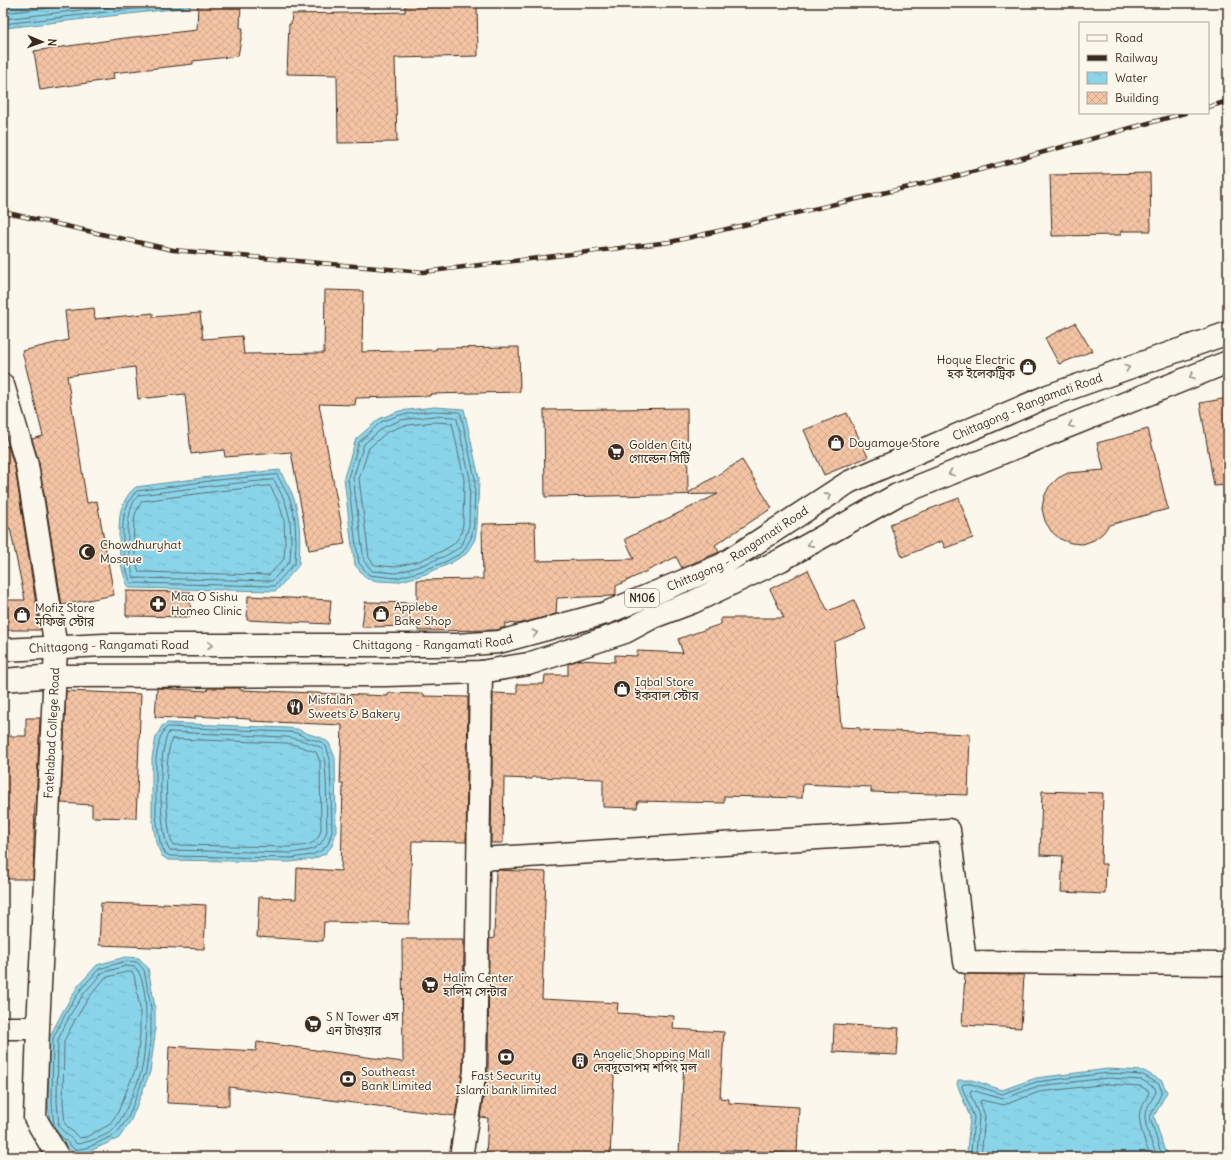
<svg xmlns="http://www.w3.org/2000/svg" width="1231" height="1160" viewBox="0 0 1231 1160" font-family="Delius,'Noto Sans Bengali',sans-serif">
<defs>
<pattern id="water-ripples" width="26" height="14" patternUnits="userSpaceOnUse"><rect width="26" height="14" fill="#8ad4ea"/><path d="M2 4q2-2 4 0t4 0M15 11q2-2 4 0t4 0" fill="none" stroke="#78b6c8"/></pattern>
<pattern id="building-cross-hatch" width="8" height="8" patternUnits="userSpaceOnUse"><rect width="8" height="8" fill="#f4c4a4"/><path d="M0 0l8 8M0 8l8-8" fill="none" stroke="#d2a98d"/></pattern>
</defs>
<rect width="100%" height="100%" fill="#fbf7ec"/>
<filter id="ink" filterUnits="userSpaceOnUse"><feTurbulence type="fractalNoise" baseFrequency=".025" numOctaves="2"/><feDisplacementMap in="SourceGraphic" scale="8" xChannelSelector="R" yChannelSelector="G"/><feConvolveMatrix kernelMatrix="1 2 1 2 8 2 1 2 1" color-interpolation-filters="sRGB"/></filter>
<g filter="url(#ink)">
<path fill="url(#water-ripples)" stroke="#6a9098" d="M3 3H190V7L5 28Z
M434 407 464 409 479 478 477 526 475 539 466 554 449 564 423 575 397 582 378 581 367 579 355 565 351 539 344 477 356 439 379 419 399 411Z
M280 470C284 480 291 489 294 499 301 520 300 543 299 565L276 591 129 588C125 581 123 572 121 564 119 554 118 520 121 510 124 501 128 493 136 487L217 476Z
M167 723 287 728 297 729 306 733 322 738 329 743 335 758 336 832 332 846 325 854 313 859 291 862 168 860 162 856 156 843 152 816V758L156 737 162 726Z
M125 957 139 958 148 968 155 1007V1035L150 1072 131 1120 119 1138 90 1151 74 1154 51 1132 48 1103 49 1038 63 1011 78 986 97 965Z
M1108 1069 1144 1071 1162 1081 1167 1092 1154 1116 1164 1149 1172 1157H963L967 1151 970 1117 957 1084 958 1080H972L1002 1090 1036 1078Z"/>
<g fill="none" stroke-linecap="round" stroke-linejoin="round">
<path stroke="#5b6e70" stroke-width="1" d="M3 13 91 3
M3 19 143 3
M3 24 185 3
M433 411 459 412 461 414 475 479 474 525 471 538 463 552 447 561 422 571 396 578 369 575 359 563 355 538 348 478 359 442 381 422 400 415Z
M434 416 455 417 457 419 470 479 469 525 466 536 459 548 445 556 420 566 396 573 372 571 364 561 353 478 364 444 384 427 401 420Z
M434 422 452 423 464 479 463 524 461 534 454 544 442 551 419 561 395 567 375 565 369 558 359 479 369 448 387 432 402 426Z
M277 475 290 499 295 519 296 542 295 563 274 586 131 583C124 568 120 528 125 512 127 505 131 496 137 491L217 480Z
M274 480 285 501 290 520 291 542 290 561 272 581 134 578C128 560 122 509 139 495L218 485Z
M270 486 279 503 284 520 285 542 284 559 269 575 139 572C134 558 132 530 135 515 136 511 140 505 142 501L219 491Z
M168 727 287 732 296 733 305 737 321 742 326 746 330 759 332 832 328 844 322 850 312 855 291 858 170 856 165 853 160 842 156 816V758L160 738 165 729Z
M169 732 286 737C292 737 318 745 321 748 328 757 326 816 327 831 320 852 310 850 291 853L169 850C159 832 157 748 169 732Z
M172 739 286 743C296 744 306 749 316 752L320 761 321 830C316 847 306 845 290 847L173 845C165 831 164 753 172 739Z
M126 966 135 967C151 983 146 1046 142 1068 139 1082 123 1120 113 1130 107 1136 85 1143 77 1144L59 1127 57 1102 58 1040 70 1015 85 992 102 973Z
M127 972H132L134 975 140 1008V1034L136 1068 118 1112 109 1125 86 1137 79 1138 65 1124 63 1102 64 1041 76 1018 90 996 105 978Z
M54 1127 52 1102 53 1038 66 1013 81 989 99 969 126 961 137 962 144 970 151 1007V1035L146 1071 128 1118 116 1134 89 1147 75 1150 58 1133
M968 1157 971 1152 974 1117 962 1087 963 1084H971L1002 1094 1036 1082 1108 1073 1143 1075 1159 1084 1162 1092 1150 1117 1160 1150 1166 1157
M974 1157 976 1152 979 1116 970 1093 971 1090 1003 1099 1038 1086 1108 1078 1142 1080 1155 1088 1156 1092C1153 1099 1146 1107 1145 1115 1144 1123 1153 1151 1159 1157
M981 1157 985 1116 980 1102 981 1100 1004 1105 1039 1092 1108 1084 1140 1086 1149 1091C1148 1098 1142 1104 1140 1111 1137 1121 1146 1147 1151 1157"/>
</g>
<path fill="url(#building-cross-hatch)" stroke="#3b2a1e" d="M198 3H241L240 28H243L238 56 193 61V64L113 73 114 79 40 90 34 51 125 38 197 30Z
M405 3H477L478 56 395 58 397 142 338 143 337 75 287 74 289 24H291L292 14 405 12Z
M1150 173 1151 231H1121V235L1052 236 1050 175Z
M325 290 363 291 362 352 436 350V348L519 347 520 392 430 394V396L356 398 355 405 319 404 345 544 309 550 291 452 225 457 224 450 191 454 185 394 138 399 135 367 67 376 87 503 97 501 114 595 62 605 39 463 32 439 43 436 22 351 68 340 65 311 94 308 95 319 153 313V317L200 313 203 339 242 336 244 354 324 353Z
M1075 323 1092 351 1059 364 1045 338Z
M1228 398V485L1214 486 1200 403Z
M687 408 688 493 742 460 772 508 715 545 719 552 682 568 676 557 616 586V595L613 596 557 598 556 614 518 624 505 623V627L497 630 418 631V626L362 627 365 602 417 603V580L483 579 482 524 535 523 536 561 634 559 625 539 718 494 545 497 544 410Z
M847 413 868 457 824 475 804 430Z
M1148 429 1168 509 1109 525 1103 533 1094 540 1083 544 1071 543 1060 539 1051 531 1045 521 1042 509 1044 497 1049 487 1058 478 1068 473 1104 470 1097 443Z
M8 446 15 468 40 630H3V600H25L10 528 3 530V447Z
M959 498 973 538 945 548 942 541 902 557 890 524Z
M808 570 828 611 854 600 866 629 834 642 841 727 860 728V730L970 734 968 795 871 792V787L803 784 802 798 724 796V803L638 801 637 808 603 807V779L532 777V779L504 778 503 843H491L493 693 517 694V684H544L545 675H568V664L579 660 615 662V655L637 656V651L683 653 678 639 721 624V618H784L770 589Z
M126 591 191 592 190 617 126 616Z
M248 596 331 600 329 624 247 620Z
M157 688 207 691 208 688H240V690L388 696V693L424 694V696L468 697 466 842 412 841 409 924 324 922 323 941 257 937 259 897 296 899 297 868 341 871 343 784H340L342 725 250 721V719L195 716V719L155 717Z
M66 691 141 694 136 818 92 817V805L61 803Z
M26 718H40L36 802H35L33 879H3V736H26Z
M1042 791 1103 793 1101 864H1106L1105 894 1061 892 1063 856 1040 855Z
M496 870 546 872 542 999 618 1003 617 1013 674 1016 673 1029 724 1032 720 1098 729 1099V1103L799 1107 797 1154 726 1150V1157L679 1154 684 1061 615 1057 610 1157H486L488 1118 480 1117 488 1071 489 939 494 938Z
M101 903 164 905V903L206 905 204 949 99 945Z
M402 939H464L463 1070 455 1116 229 1087V1106L167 1103 169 1046 256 1051 257 1042 403 1062Z
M965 974 1024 975 1021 1028 962 1025Z
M834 1024 899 1028 897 1055 833 1052Z"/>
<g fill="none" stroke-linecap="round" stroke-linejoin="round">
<g stroke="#3b2a1e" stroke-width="25">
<path id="street" d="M3 385 27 465 56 648 38 1028H3
M479 859 949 830 965 962 1228 964
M38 1028 35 1118 58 1157
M461 1157 475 1071 481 672"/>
</g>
<g stroke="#3b2a1e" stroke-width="25">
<g id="highway">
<path id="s1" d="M3 650 104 645H457L499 642 606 613 722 565 849 482 1048 396 1228 333"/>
<path d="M3 680 55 676 386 675 481 672 528 664 625 632 653 617 693 602 781 560 897 495 1228 362"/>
</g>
</g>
<use href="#street" stroke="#fbf7ec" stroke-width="22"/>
<use href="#highway" stroke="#fbf7ec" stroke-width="22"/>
<g stroke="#3b2a1e" stroke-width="4.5">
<path id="rail" d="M1208 107 1228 101
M3 212 173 250 423 272 670 242 961 175 1185 113"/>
</g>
<use href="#rail" stroke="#fbf7ec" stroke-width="3" stroke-dasharray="9" stroke-linecap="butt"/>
</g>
<defs><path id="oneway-chevron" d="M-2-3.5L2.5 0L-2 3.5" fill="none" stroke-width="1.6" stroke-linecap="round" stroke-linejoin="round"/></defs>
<g stroke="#9b9085">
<use href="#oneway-chevron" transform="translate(1127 368) rotate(-19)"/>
<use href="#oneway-chevron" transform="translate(1192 376) rotate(158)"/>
<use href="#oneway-chevron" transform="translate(1071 425) rotate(158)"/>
<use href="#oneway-chevron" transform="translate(951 473) rotate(158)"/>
<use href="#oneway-chevron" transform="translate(828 496) rotate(-33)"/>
<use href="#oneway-chevron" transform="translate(810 544) rotate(151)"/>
<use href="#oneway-chevron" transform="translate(535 633) rotate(-14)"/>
<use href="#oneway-chevron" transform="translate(210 645)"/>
</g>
</g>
<defs>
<g id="shop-disc" transform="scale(0.9)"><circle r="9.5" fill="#3b2a1e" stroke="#fbf7ec"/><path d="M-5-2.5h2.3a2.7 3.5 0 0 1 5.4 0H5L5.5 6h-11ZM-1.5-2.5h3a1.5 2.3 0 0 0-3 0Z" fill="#fff"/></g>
<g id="supermarket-disc" transform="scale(0.9)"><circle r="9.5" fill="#3b2a1e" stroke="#fbf7ec"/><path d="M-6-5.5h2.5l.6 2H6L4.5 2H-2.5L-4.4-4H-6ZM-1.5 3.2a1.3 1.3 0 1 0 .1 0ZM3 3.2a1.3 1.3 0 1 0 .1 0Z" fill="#fff"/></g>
<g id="mosque-disc" transform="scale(0.9)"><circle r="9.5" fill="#3b2a1e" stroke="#fbf7ec"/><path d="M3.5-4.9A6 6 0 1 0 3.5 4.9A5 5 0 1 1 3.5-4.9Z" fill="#fff"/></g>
<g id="pharmacy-disc" transform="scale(0.9)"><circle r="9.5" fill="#3b2a1e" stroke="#fbf7ec"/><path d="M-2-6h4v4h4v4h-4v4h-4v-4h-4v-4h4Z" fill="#fff"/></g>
<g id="restaurant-disc" transform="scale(0.9)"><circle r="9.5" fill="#3b2a1e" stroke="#fbf7ec"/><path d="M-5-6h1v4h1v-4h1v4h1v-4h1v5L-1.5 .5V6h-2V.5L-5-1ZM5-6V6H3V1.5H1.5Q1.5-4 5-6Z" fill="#fff"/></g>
<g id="bank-disc" transform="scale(0.9)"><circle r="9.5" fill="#3b2a1e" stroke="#fbf7ec"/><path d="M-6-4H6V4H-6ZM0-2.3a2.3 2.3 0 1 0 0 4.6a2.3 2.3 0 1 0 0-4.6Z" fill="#fff"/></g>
<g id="building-disc" transform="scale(0.9)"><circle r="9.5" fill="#3b2a1e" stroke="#fbf7ec"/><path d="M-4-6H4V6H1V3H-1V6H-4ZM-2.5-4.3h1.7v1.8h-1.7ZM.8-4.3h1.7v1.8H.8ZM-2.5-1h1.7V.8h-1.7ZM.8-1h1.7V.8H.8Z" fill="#fff"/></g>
</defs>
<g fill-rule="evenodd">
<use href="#shop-disc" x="1028" y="367"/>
<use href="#shop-disc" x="836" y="443"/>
<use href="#supermarket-disc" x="616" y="452"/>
<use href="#mosque-disc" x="87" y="552"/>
<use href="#pharmacy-disc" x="158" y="604"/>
<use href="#shop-disc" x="381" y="614"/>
<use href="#shop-disc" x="22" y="615"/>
<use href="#shop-disc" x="622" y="689"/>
<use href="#restaurant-disc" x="295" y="707"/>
<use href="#supermarket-disc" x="430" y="985"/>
<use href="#supermarket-disc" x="313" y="1024"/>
<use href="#bank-disc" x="506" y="1057"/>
<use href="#building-disc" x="580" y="1061"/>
<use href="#bank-disc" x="348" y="1079"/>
</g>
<g text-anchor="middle" stroke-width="3.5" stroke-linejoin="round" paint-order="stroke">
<rect fill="#fbf7ec" stroke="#75685c" stroke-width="1" x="625" y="589" width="34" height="18" rx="3"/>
<g font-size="11" font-weight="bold" fill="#3b2a1e">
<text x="642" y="602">N106</text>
</g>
<g font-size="12" fill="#3b2a1e" stroke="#fbf7ec" text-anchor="start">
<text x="1015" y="364" text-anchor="end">Hoque Electric<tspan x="1015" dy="14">হক ইলেকট্রিক</tspan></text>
<text x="849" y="447">Doyamoye Store</text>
<text x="629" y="449">Golden City<tspan x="629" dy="14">গোল্ডেন সিটি</tspan></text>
<text x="100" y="549">Chowdhuryhat<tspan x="100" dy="14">Mosque</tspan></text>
<text x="171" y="601">Maa O Sishu<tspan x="171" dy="14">Homeo Clinic</tspan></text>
<text x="394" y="611">Applebe<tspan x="394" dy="14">Bake Shop</tspan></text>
<text x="35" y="612">Mofiz Store<tspan x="35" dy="14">মফিজ স্টোর</tspan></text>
<text x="635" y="686">Iqbal Store<tspan x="635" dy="14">ইকবাল স্টোর</tspan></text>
<text x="308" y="704">Misfalah<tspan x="308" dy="14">Sweets &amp; Bakery</tspan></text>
<text x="443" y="982">Halim Center<tspan x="443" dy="14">হালিম সেন্টার</tspan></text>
<text x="326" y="1021">S N Tower এস<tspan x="326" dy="14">এন টাওয়ার</tspan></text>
<text x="593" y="1058">Angelic Shopping Mall<tspan x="593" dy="14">দেবদূতোপম শপিং মল</tspan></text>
<text x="361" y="1076">Southeast<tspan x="361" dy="14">Bank Limited</tspan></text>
<text x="506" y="1080" text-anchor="middle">Fast Security<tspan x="506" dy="14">Islami bank limited</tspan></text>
</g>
<g font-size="12" fill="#3b2a1e" stroke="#fbf7ec">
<text dy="4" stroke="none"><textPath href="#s1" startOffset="1078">Chittagong - Rangamati Road</textPath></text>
<text dy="4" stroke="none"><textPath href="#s1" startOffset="754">Chittagong - Rangamati Road</textPath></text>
<text dy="4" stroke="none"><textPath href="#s1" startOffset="430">Chittagong - Rangamati Road</textPath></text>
<text dy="4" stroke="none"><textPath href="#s1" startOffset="106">Chittagong - Rangamati Road</textPath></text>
<text transform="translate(52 733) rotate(-87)" y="4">Fatehabad College Road</text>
</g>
</g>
<rect width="1231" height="1160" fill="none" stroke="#fbf7ec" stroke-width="16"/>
<rect x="8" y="8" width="1215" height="1144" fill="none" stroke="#3b2a1e" stroke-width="1.5" filter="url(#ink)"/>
<rect x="1079" y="22" width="130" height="92" fill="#fbf7ec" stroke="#aea59a"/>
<rect x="1087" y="35" width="20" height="6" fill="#fbf7ec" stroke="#aea59a"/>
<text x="1115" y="42" font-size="12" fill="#3b2a1e">Road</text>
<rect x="1087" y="55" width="20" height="6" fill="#3b2a1e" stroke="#aea59a"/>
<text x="1115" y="62" font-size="12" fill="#3b2a1e">Railway</text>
<rect x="1087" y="72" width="20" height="12" fill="url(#water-ripples)" stroke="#aea59a"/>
<text x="1115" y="82" font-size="12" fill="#3b2a1e">Water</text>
<rect x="1087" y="92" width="20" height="12" fill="url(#building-cross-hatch)" stroke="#aea59a"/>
<text x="1115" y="102" font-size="12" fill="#3b2a1e">Building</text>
<g transform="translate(42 42) rotate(92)" stroke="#fbf7ec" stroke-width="3" paint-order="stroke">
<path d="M0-3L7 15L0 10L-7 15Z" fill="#3b2a1e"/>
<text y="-6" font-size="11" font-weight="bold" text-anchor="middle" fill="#3b2a1e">N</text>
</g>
</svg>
